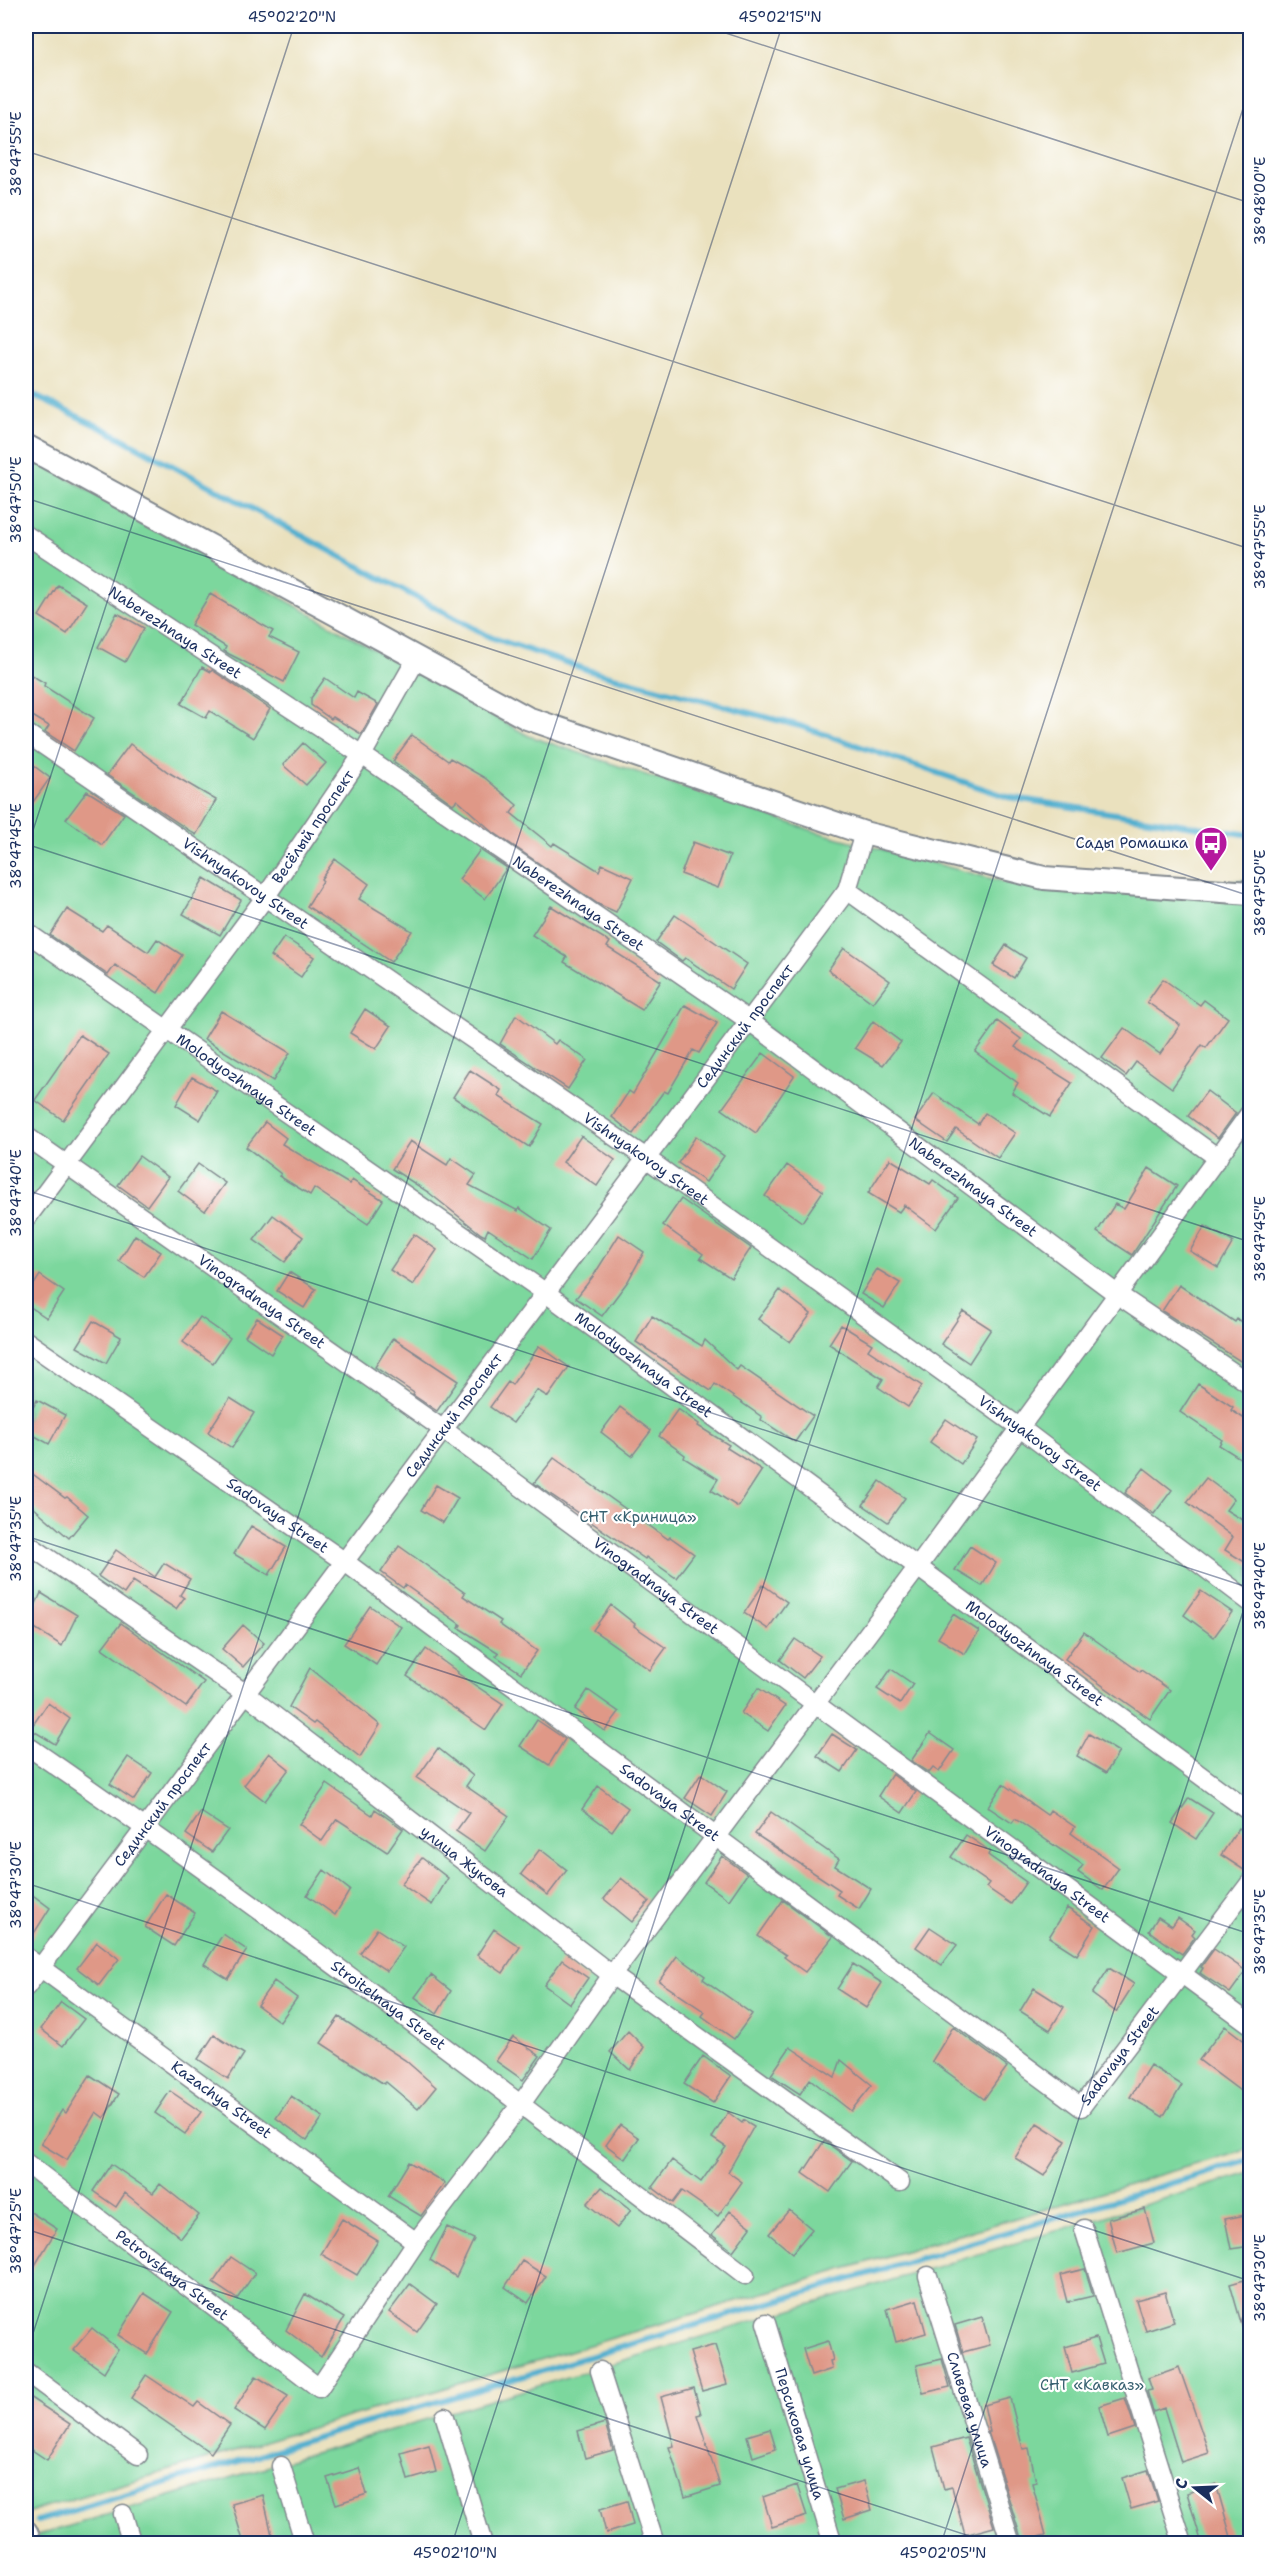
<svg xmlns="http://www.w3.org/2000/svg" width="1276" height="2569" viewBox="0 0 1276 2569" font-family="'Shantell Sans',sans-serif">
<rect width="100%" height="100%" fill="#fff"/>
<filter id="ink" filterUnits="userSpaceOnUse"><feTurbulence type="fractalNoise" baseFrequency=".0167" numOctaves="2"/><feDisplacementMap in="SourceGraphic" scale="12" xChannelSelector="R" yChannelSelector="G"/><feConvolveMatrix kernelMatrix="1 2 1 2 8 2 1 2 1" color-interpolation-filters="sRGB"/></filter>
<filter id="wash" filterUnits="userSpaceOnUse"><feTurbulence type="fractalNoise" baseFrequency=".008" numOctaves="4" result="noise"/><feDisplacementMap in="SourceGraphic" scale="24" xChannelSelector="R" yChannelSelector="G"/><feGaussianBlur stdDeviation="1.35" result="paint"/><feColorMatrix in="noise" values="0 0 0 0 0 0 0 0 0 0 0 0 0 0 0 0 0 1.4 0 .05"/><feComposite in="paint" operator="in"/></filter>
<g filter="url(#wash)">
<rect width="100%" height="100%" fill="#eae1be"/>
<path fill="#7cd79d" stroke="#4c837e" stroke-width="1.5" d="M26 455 529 736 817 832 1023 887 1250 880V2148L26 2513Z
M1250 2173V2543L26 2544V2539Z"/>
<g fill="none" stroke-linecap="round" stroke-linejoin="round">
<path stroke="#51afcf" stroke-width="6" d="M26 392 106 430 490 637 591 671 800 726 1008 797 1250 835
M37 2521 1250 2160"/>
</g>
<g id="blocks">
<path fill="#df9887" d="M58 585 87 603 67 634 39 616Z
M210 594 273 631 269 637 299 652 284 682 229 654 224 651 226 647 191 625Z
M117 613 144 628 125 662 98 647Z
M202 667 211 672 212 670 270 709 253 738 210 711 206 718 181 704Z
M26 672 45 683 44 686 94 718 74 751 45 732 49 726 26 712Z
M325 678 354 698 357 692 378 704 361 734 333 717 331 719 311 705V698Z
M412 735 448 761 450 758 485 778 517 805 511 813 552 846 554 843 599 871 602 864 633 878 616 912 598 904 493 832 457 800 453 804 393 761Z
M303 743 326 763 306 785 283 765Z
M130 744 168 772 216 800 196 835 107 775Z
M26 760 50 778 26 812Z
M87 791 124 814 102 845 66 819Z
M693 842 730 856 718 888 681 874Z
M480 850 507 868 485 899 459 879Z
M335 859 369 884 359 899 412 931 391 962 307 906 323 881 321 879Z
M204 878 241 900 220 935 183 914Z
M551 906 610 942 607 947 661 981 642 1010 564 962 567 957 532 935Z
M67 909 102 931 107 925 148 952 157 939 182 955 158 993 115 965 108 975 50 935Z
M675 915 747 964 731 989 685 958 682 961 656 942Z
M284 937 314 957 301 977 271 956Z
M1006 945 1026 958 1014 978 993 965Z
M844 948 890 981 873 1003 828 970Z
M1163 979 1200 1005 1204 1000 1228 1018 1206 1048 1202 1045 1172 1088 1136 1062 1126 1076 1102 1058 1124 1028 1160 1054 1180 1025 1147 1002Z
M685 1005 717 1023 699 1053 693 1050 668 1093 664 1091 633 1134 612 1117 629 1091 633 1094Z
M365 1009 391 1026 376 1049 350 1033Z
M221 1011 290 1053 273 1081 204 1039Z
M516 1015 555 1044 558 1040 587 1060 568 1089 500 1044Z
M873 1021 901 1042 883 1065 855 1048Z
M997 1021 1021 1039 1015 1047 1072 1083 1050 1117 1012 1093 1018 1083 975 1052Z
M80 1035 109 1054 63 1120 35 1100Z
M763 1053 794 1076 756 1133 722 1109Z
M470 1070 501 1090 498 1096 543 1124 529 1147 453 1097Z
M192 1077 217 1091 200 1120 176 1105Z
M1207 1091 1236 1113 1218 1138 1188 1116Z
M934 1093 978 1124 985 1113 1015 1133 998 1158 956 1129 947 1142 915 1120Z
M265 1122 286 1138 282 1144 349 1184 352 1180 383 1200 368 1224 314 1188 310 1195 279 1176 281 1174 246 1147Z
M581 1136 615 1160 597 1186 563 1162Z
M696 1136 724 1156 706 1182 678 1163Z
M410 1141 447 1165 451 1158 476 1175 469 1185 518 1211 519 1208 551 1230 533 1259 488 1229 485 1236 481 1234 428 1192 392 1169Z
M139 1156 168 1177 147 1206 118 1185Z
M890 1159 930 1184 933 1180 958 1198 936 1229 904 1205 899 1212 868 1193Z
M198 1164 225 1183 205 1211 178 1191Z
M787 1165 823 1191 802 1222 765 1196Z
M1149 1168 1177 1186 1132 1255 1097 1232 1115 1204 1124 1209Z
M681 1199 751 1248 731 1278 700 1258 703 1254 663 1225Z
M273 1215 303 1237 285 1262 254 1240Z
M1205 1226 1233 1242 1218 1268 1190 1251Z
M414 1234 437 1250 413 1285 390 1270Z
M135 1235 161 1252 144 1277 119 1261Z
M619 1235 644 1252 628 1281 602 1316 576 1298 594 1275Z
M877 1269 900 1283 884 1308 861 1294Z
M289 1272 316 1289 304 1308 277 1291Z
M40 1275 64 1292 47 1318 26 1304V1297Z
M1179 1285 1235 1322 1237 1319 1251 1328V1368L1162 1311Z
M780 1290 811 1314 790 1342 758 1319Z
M963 1311 991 1329 969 1363 941 1344Z
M652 1316 702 1346 705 1340 737 1370 740 1366 813 1416 795 1442 761 1420 762 1417 715 1384 711 1391 636 1342Z
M200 1317 230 1338 213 1363 183 1342Z
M257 1318 283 1335 271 1354 245 1336Z
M93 1321 121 1337 106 1363 77 1347Z
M841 1325 872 1344 868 1350 922 1386 908 1407 878 1387 883 1379 829 1344Z
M393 1338 458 1381 437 1411 413 1395 414 1393 375 1367Z
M539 1346 569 1367 548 1397 537 1390 513 1423 490 1407 508 1382 512 1385Z
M1198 1384 1233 1407 1231 1410 1251 1423V1465L1219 1445 1222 1440 1180 1412Z
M230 1398 254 1413 232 1448 208 1432Z
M37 1400 65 1415 49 1444 26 1431V1421Z
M620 1407 651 1431 632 1456 601 1432Z
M678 1409 699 1424 698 1426 729 1445 727 1448 762 1470 738 1507 711 1490 718 1479 684 1458 685 1455 659 1436Z
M946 1419 977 1440 961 1464 930 1442Z
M554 1458 668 1539 670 1537 694 1554 676 1578 646 1557 645 1559 534 1483Z
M1144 1468 1172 1490 1154 1514 1125 1493Z
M26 1469 65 1498 67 1497 88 1515 69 1538 26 1501Z
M1206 1478 1234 1499 1226 1510 1244 1521 1251 1510V1566L1225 1550 1233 1537 1187 1502Z
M880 1481 905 1498 888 1522 863 1505Z
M436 1485 458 1498 443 1523 421 1510Z
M251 1526 286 1547 269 1575 234 1554Z
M399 1546 465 1593 463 1596 501 1621 499 1624 537 1651 521 1673 496 1656 499 1653 459 1628 461 1625 405 1585 403 1588 381 1572Z
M970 1546 996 1563 982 1586 955 1570Z
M116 1550 155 1577 164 1563 190 1579 180 1595 184 1598 176 1609 133 1581 124 1594 98 1576Z
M763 1585 787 1602 768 1629 744 1613Z
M1201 1591 1232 1612 1214 1637 1184 1615Z
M41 1593 77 1615 62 1646 27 1623Z
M611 1605 635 1624 634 1626 666 1648 650 1670 593 1630Z
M370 1606 401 1627 376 1665 344 1644Z
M953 1614 979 1631 965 1654 938 1638Z
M121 1623 204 1682 186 1707 102 1648Z
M243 1625 264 1643 243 1667 222 1649Z
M1084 1632 1140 1672 1141 1670 1170 1690 1150 1719 1065 1659Z
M795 1639 820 1656 803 1678 780 1660Z
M426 1649 458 1672 457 1673 503 1704 486 1730 407 1676Z
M310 1668 380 1725 360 1757 315 1722 313 1724 289 1707Z
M891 1669 913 1684 900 1704 877 1689Z
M758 1688 785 1706 768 1731 741 1713Z
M588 1690 619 1712 605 1731 575 1709Z
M48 1703 70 1719 55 1744 30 1729Z
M537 1720 565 1739 549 1765 520 1746Z
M930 1733 954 1750 939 1772 933 1768 929 1773 911 1761Z
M832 1734 857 1750 842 1772 817 1756Z
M1089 1734 1119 1752 1106 1773 1077 1756Z
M438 1748 473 1776 466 1786 509 1816 485 1851 456 1831 469 1813 417 1778Z
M269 1753 289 1769 265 1801 244 1785Z
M128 1757 152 1773 134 1800 110 1784Z
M701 1774 727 1792 712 1816 685 1798Z
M892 1774 916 1792 902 1813 878 1796Z
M327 1784 372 1815 375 1809 403 1829 387 1852 337 1819 322 1841 299 1824Z
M1003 1784 1047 1815 1050 1810 1075 1827 1071 1833 1119 1868 1103 1890 1078 1872 1083 1865 1015 1819 1012 1823 988 1807Z
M598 1786 628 1808 612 1831 582 1809Z
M1189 1798 1213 1813 1196 1839 1172 1823Z
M201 1812 228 1830 212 1852 186 1834Z
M771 1812 839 1859 835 1866 871 1889 859 1909 837 1895 840 1890 755 1834Z
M1239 1828 1251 1836V1872H1247L1221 1855Z
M966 1835 990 1851 988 1855 1026 1882 1011 1904 986 1887 989 1883 951 1857Z
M540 1849 567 1870 548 1895 521 1874Z
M722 1856 747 1874 729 1900 704 1882Z
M422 1858 448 1878 432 1905 401 1884Z
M324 1870 350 1890 335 1915 307 1895Z
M621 1878 649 1901 632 1922 604 1899Z
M26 1890 50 1908 26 1946Z
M166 1894 195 1913 174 1946 145 1927Z
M783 1900 833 1937 805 1972 784 1957 786 1955 758 1936Z
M1067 1908 1095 1926 1077 1955 1049 1937Z
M1158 1917 1172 1926 1178 1918 1195 1930 1192 1934 1195 1937 1182 1954 1149 1931Z
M930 1927 957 1945 942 1965 916 1947Z
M377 1929 404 1947 387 1971 360 1953Z
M494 1929 520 1947 503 1973 477 1955Z
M223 1934 247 1950 228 1979 204 1964Z
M97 1942 119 1959 99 1985 77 1968Z
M1214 1949 1246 1971 1230 1993 1200 1973 1203 1968 1201 1967Z
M677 1956 705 1976 703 1979 752 2014 734 2039 702 2016 705 2012 659 1981Z
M562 1960 588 1978 570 2004 544 1985Z
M853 1964 882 1983 866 2008 837 1989Z
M1109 1968 1134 1984 1116 2012 1092 1994Z
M431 1975 451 1991 437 2014 415 1997Z
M274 1981 297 1998 280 2022 257 2005Z
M1034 1988 1064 2007 1050 2030 1020 2011Z
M61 2002 84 2019 63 2046 41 2029Z
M339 2017 405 2060 436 2087 418 2109 386 2082 384 2084 321 2043Z
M1225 2026 1251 2046V2099L1199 2060Z
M953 2027 1007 2067 984 2099 932 2061Z
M628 2031 644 2047 630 2070 610 2052Z
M214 2035 244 2054 228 2079 198 2059Z
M513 2037 540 2056 523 2080 496 2061Z
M790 2047 835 2077 841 2060 872 2085 851 2111 810 2079 800 2094 771 2075Z
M703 2056 731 2076 713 2103 684 2084Z
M1150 2065 1182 2085 1163 2117 1130 2097Z
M90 2075 119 2094 104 2118 96 2112 67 2160 41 2144 62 2110 66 2113Z
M170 2091 201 2112 185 2134 155 2113Z
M291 2096 323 2117 307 2140 276 2118Z
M728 2112 742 2123 744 2120 754 2126 728 2172 742 2182 718 2216 682 2191 673 2203 652 2187 672 2160 701 2182 726 2147 712 2138Z
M1037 2123 1066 2141 1044 2176 1015 2158Z
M620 2125 639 2138 625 2159 606 2145Z
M824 2141 852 2161 830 2192 803 2173Z
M409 2162 445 2183 421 2216 388 2196Z
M111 2164 153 2193 160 2184 199 2215 181 2238 125 2193 116 2207 93 2191Z
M602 2187 631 2210 617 2228 587 2204Z
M26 2209 57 2229 26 2280Z
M1145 2209 1154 2243 1117 2253 1108 2219Z
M789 2210 812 2229 792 2253 769 2234Z
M730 2211 751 2227 733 2251 712 2235Z
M1251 2214V2246L1231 2249 1225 2219Z
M342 2219 378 2241 357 2275 321 2254Z
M447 2227 474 2239 456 2277 430 2260Z
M231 2257 255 2273 237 2299 213 2283Z
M522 2261 546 2276 528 2303 505 2287Z
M1085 2269 1093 2296 1067 2302 1060 2275Z
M1251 2278V2339L1246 2340 1230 2284Z
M410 2284 437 2304 417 2332 389 2312Z
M1165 2292 1174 2322 1146 2331 1136 2300Z
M144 2293 173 2312 147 2354 118 2335Z
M305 2294 344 2318 321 2357 286 2330Z
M917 2300 926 2333 896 2342 887 2309Z
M982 2317 990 2345 963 2352 955 2325Z
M92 2328 118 2349 104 2372 73 2350Z
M1096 2338 1104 2364 1072 2373 1065 2347Z
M828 2341 833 2360 830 2361 832 2369 811 2376 803 2349Z
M715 2345 727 2384 702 2391 690 2352Z
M942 2359 950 2387 923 2393 917 2365Z
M1179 2367 1209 2453 1181 2462 1164 2408 1153 2412 1147 2391 1152 2390 1148 2378Z
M146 2375 194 2407 198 2402 230 2425 211 2453 131 2398Z
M256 2376 288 2396 265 2430 234 2410Z
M694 2388 701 2414 697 2415 720 2486 685 2497 669 2447 674 2446 661 2397Z
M26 2395 70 2424 47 2460 26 2446Z
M1010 2398 1023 2449 1029 2448 1036 2482 1032 2483 1046 2535 1022 2541 988 2432H990L984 2405Z
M1125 2398 1135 2428 1108 2437 1099 2406Z
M605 2423 613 2450 585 2458 578 2431Z
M770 2429 776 2449 753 2457 747 2436Z
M966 2438 994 2527 965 2535 952 2487 944 2489 933 2447Z
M429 2445 436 2472 408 2480 401 2453Z
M359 2468 367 2494 336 2504 327 2478Z
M1148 2470 1158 2501 1131 2509 1122 2478Z
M864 2481 872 2510 844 2519 835 2489Z
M1216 2484 1233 2544H1202L1187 2493Z
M797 2485 807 2516 772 2527 763 2497Z
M263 2495 274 2544H244L232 2504Z
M627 2501 633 2525 606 2533 600 2509Z"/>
</g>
</g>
<g filter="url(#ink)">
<use href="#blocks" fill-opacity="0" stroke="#82888e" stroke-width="1.5"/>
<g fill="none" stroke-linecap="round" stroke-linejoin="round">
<g stroke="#82888e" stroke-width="21">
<g id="minor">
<path id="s1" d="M26 535 362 755 748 1020 1117 1294 1250 1384"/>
<path id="s2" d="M26 733 646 1158 1019 1427 1250 1602"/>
<path d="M847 890 1218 1158"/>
<path id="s3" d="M26 932 546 1293 1250 1812"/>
<path id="s4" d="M26 1136 444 1430 1250 2024"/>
<path id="s5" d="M26 1219 266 896 362 755 417 658"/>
<path id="s6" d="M26 1341 345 1562 1081 2107 1250 1883"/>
<path id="s7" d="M26 1543 246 1694 612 1975 900 2182"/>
<path id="s8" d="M26 1745C271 1913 508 2094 745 2275"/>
<path id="s9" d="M26 1957 416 2242"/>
<path id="s10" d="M26 1987 847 890 864 833"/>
<path id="s11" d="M26 2163 319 2388 416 2242 521 2104 612 1975 917 1568 1250 1113"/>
<path d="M1084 2229 1183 2544"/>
<path id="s12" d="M928 2276 1011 2544"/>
<path id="s13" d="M766 2323 833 2544"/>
<path d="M600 2371 655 2544"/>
<path d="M26 2372 138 2455"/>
<path d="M445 2417 483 2544"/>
<path d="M281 2466 305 2544"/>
<path d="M123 2514 132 2544"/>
</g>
</g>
<g stroke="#82888e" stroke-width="26">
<path id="tertiary" d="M26 446 527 718 864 833 1044 878 1250 893
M26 2532 31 2544"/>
</g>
<use href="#minor" stroke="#fff" stroke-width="18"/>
<use href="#tertiary" stroke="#fff" stroke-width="22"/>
</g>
</g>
<path fill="none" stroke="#1b2f5e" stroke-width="1.5" stroke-opacity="0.45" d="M704 26 1250 203M26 151 1250 549M26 498 1250 896M26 844 1250 1242M26 852 294 26M26 1190 1250 1588M26 1536 1250 1934M26 1883 1250 2281M26 2229 994 2544M26 2355 782 26M452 2544 1250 87M941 2544 1250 1590"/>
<defs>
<g id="bus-pin" transform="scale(1.725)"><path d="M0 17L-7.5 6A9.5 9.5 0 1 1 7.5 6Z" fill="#b5179e" stroke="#fff"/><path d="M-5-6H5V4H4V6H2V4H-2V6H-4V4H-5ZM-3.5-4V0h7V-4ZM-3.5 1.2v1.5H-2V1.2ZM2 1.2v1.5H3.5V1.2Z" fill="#fff"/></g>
</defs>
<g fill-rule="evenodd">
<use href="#bus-pin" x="1211" y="843"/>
</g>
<g text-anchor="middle" stroke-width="4.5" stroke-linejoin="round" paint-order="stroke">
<g font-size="15" fill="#1b2f5e" stroke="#fff">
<text dy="5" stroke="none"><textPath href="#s1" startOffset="178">Naberezhnaya Street</textPath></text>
<text dy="5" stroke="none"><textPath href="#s5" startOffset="486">Весёлый проспект</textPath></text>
<text dy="5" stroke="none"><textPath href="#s2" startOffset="266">Vishnyakovoy Street</textPath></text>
<text dy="5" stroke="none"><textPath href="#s1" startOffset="664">Naberezhnaya Street</textPath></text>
<text dy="5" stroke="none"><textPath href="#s10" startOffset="1200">Сединский проспект</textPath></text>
<text dy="5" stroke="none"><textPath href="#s3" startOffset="268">Molodyozhnaya Street</textPath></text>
<text dy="5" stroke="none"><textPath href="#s2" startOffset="752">Vishnyakovoy Street</textPath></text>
<text dy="5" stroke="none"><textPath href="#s1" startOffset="1150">Naberezhnaya Street</textPath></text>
<text dy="5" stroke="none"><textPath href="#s4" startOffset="288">Vinogradnaya Street</textPath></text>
<text dy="5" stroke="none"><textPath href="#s3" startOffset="754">Molodyozhnaya Street</textPath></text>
<text dy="5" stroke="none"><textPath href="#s10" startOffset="714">Сединский проспект</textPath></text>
<text dy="5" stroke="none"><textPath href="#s2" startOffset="1238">Vishnyakovoy Street</textPath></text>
<text dy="5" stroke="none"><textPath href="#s6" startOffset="306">Sadovaya Street</textPath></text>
<text dy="5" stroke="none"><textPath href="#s4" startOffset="774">Vinogradnaya Street</textPath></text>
<text dy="5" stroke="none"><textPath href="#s3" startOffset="1240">Molodyozhnaya Street</textPath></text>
<text dy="5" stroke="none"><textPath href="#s6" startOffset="792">Sadovaya Street</textPath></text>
<text dy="5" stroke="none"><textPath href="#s10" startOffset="228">Сединский проспект</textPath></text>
<text dy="5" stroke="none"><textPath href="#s7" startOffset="542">улица Жукова</textPath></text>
<text dy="5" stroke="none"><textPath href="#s4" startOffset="1260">Vinogradnaya Street</textPath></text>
<text dy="5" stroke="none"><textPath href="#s8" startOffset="446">Stroitelnaya Street</textPath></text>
<text dy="5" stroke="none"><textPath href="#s6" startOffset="1368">Sadovaya Street</textPath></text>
<text dy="5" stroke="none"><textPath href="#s9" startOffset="242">Kazachya Street</textPath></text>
<text dy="5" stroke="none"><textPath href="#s11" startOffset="184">Petrovskaya Street</textPath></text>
<text dy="5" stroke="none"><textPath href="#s12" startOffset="140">Сливовая улица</textPath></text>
<text dy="5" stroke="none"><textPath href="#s13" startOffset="116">Персиковая улица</textPath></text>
</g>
<g font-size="15" fill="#1b2f5e" stroke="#fff" text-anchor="end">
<text x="1188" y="848">Сады Ромашка</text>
</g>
<g font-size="15" fill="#386171" stroke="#fff">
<text x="638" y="1522">СНТ «Криница»</text>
<text x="1092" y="2390">СНТ «Кавказ»</text>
</g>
</g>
<rect width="1276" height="2569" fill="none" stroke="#fff" stroke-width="66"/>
<g transform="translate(1195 2488) rotate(288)" stroke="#ffffff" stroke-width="4.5" paint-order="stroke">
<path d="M0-4.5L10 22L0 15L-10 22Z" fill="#1b2f5e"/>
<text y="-9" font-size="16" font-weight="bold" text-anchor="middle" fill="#1b2f5e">С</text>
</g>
<rect x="33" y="33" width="1210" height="2503" fill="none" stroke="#1b2f5e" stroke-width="2"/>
<g font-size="15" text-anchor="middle" fill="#1b2f5e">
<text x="292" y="22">45°02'20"N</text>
<text x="780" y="22">45°02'15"N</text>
<text transform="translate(16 154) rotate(-90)" y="5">38°47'55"E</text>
<text transform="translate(1260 201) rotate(-90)" y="5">38°48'00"E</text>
<text transform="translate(16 500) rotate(-90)" y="5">38°47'50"E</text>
<text transform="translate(1260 547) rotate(-90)" y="5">38°47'55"E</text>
<text transform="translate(16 846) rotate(-90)" y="5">38°47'45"E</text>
<text transform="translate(1260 893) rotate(-90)" y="5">38°47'50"E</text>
<text transform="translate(16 1193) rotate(-90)" y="5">38°47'40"E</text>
<text transform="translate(1260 1239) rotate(-90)" y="5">38°47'45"E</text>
<text transform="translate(16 1539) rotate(-90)" y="5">38°47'35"E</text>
<text transform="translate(1260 1586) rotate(-90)" y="5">38°47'40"E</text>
<text transform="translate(16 1885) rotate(-90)" y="5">38°47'30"E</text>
<text transform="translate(1260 1932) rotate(-90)" y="5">38°47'35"E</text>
<text transform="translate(16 2231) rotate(-90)" y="5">38°47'25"E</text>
<text transform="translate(1260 2278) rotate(-90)" y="5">38°47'30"E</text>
<text x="455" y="2558">45°02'10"N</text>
<text x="943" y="2558">45°02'05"N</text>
</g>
</svg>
